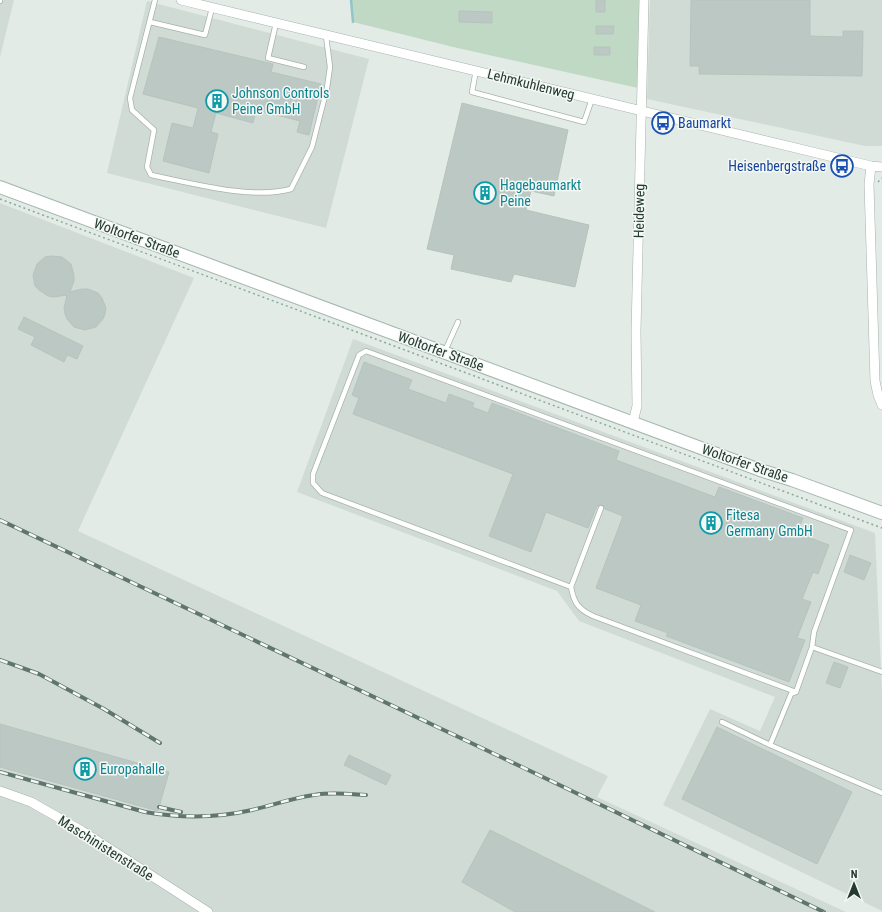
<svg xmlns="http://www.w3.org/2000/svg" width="882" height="912" viewBox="0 0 882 912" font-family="'Roboto Condensed',sans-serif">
<rect width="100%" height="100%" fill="#e3ebe7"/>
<path fill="#d1dbd6" d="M0 0H14L0 57Z
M650 0H882V146H865L647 99Z
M147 1 369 59 326 228 107 173Z
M0 203 194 278 78 531 608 776 597 797 846 912H0Z
M353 339 875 533 882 692V911L663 805 710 709 760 731 775 697 579 621 557 591 297 492Z"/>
<path fill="#bfd9c4" d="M351 0H639L638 88 453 47 353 22Z"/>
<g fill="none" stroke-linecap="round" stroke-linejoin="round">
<path stroke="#92c4c9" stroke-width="2.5" d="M351 0 353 22"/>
</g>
<path fill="#bcc8c3" stroke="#b6c4bd" d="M596 0H605V12H596Z
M691 0H810V36L843 37V31H863L862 76 699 74V66H690Z
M459 11 492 12V23L459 22Z
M596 26H614L613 34H596Z
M159 37 273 64 271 72 321 84 309 135 297 132 300 121 256 110 253 123 216 113 211 132 218 134 209 173 163 161 172 123 193 128 198 108 143 94Z
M594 47H610V55H594Z
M462 103 568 130 554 196 531 191 526 210 589 225 575 287 514 274 511 282 451 269 454 255 427 249Z
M51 256 62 257 71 264 74 275V281L70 292 82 289H88L98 293 102 298 106 308 105 314 103 319 96 327 85 330 74 327 67 319 65 314 64 308 67 295 54 297 48 296 39 290 35 286 33 275 37 264 45 257Z
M24 317 83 346 77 359 67 355 64 362 31 345 35 337 18 329Z
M364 362 412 380 408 389 446 403 449 394 474 403 472 407 488 413 492 403 619 451 616 460 715 497 719 487 803 518 797 533 829 545 818 574 813 572 802 599 811 602 797 638 805 640 789 682 666 636 668 633 635 621 641 605 596 588 623 516 605 509 603 505 597 506 588 528 546 512 531 552 489 536 513 474 353 414 359 398 352 395Z
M850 555 871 563 864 580 844 572Z
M834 662 848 667 840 688 826 683Z
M0 724 169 772 158 811 0 767Z
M717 727 852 792 817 864 682 799Z
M349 755 391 775 386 785 344 765Z
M490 830 655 912H515L462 882Z"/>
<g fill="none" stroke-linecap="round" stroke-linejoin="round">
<g stroke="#a6b2ad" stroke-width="6">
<path id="lane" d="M155 0 130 98 132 110 154 130 147 167 151 175C191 183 252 200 291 189L312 147 327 88 330 67 326 36
M0 1V0
M150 22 205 35 212 8
M276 23 268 58 304 67
M476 70 472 92 584 122 592 99
M366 351 851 530 814 632 812 647 796 692 593 616C578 609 574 603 571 587L322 493 313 483V474L359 355Z
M445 351 458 322
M571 587 601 508
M812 647 882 672
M722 722 770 745 882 793
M770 745 791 694 796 692"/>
</g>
<g stroke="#a6b2ad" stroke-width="10">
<path id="street" d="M181 0 850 161 871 166 882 167
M871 166 869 184 875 381 878 395 882 405
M633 422 637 406 636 331 644 0
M0 791 31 802 82 831 208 912"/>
</g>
<g stroke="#a3b5ae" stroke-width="14">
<path id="secondary" d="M0 187 760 470 792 480 882 513"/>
</g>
<path stroke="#87ab9d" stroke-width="1.5" stroke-dasharray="2 3" stroke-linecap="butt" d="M878 182 882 178
M0 199 882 528"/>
<use href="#lane" stroke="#fff" stroke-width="4.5"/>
<use href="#street" stroke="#fff" stroke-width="9"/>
<use href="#secondary" stroke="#fff" stroke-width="12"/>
<g stroke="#60756e" stroke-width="4">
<path id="rail" d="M0 520 524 768 824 912
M0 660 39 674 104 709 160 743
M0 772 145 812C179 818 217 818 252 810 273 805 293 798 314 795 332 792 349 794 366 795
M159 807 181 812"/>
</g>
<use href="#rail" stroke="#f3f8f5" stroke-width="2.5" stroke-dasharray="8" stroke-linecap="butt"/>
</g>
<defs>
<g id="building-ring" transform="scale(1.15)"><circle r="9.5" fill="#f3f8f5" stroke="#0f9aa8" stroke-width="1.5"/><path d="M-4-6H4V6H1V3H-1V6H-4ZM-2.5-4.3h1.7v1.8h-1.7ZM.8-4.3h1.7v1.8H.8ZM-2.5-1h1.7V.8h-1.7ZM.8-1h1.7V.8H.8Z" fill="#0f9aa8"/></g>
<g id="bus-ring" transform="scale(1.15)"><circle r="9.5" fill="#f3f8f5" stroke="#1a4fb4" stroke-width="1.5"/><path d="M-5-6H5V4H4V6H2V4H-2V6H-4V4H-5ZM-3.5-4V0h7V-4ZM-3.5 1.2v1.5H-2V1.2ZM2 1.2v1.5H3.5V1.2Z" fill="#1a4fb4"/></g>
</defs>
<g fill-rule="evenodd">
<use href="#building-ring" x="217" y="101"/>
<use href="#bus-ring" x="663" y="123"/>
<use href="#bus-ring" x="842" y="166"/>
<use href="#building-ring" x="485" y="193"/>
<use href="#building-ring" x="711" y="523"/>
<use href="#building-ring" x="85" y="769"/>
</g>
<g text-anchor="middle" stroke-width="3" stroke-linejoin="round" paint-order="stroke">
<g font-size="14" fill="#253a33" stroke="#f3f8f5">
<text transform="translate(531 84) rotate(14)" y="5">Lehmkuhlenweg</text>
<text transform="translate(639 211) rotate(-89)" y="5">Heideweg</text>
<text transform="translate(137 238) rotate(20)" y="5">Woltorfer Straße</text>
<text transform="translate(441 351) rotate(20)" y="5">Woltorfer Straße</text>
<text transform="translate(745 463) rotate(19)" y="5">Woltorfer Straße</text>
<text transform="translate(106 848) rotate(32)" y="5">Maschinistenstraße</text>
</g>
<g font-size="14" fill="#0d838f" stroke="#f3f8f5" text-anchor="start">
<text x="232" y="98">Johnson Controls<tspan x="232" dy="16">Peine GmbH</tspan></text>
<text x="500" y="190">Hagebaumarkt<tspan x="500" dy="16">Peine</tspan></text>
<text x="726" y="520">Fitesa<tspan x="726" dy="16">Germany GmbH</tspan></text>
<text x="100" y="774">Europahalle</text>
</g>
<g font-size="14" fill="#164399" stroke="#f3f8f5" text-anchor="start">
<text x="678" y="128">Baumarkt</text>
<text x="826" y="171" text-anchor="end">Heisenbergstraße</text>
</g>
</g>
<g transform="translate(854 884)" stroke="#f3f8f5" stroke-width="3" paint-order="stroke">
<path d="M0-3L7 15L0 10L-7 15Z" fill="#253a33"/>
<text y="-6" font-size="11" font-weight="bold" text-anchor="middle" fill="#253a33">N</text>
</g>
</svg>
